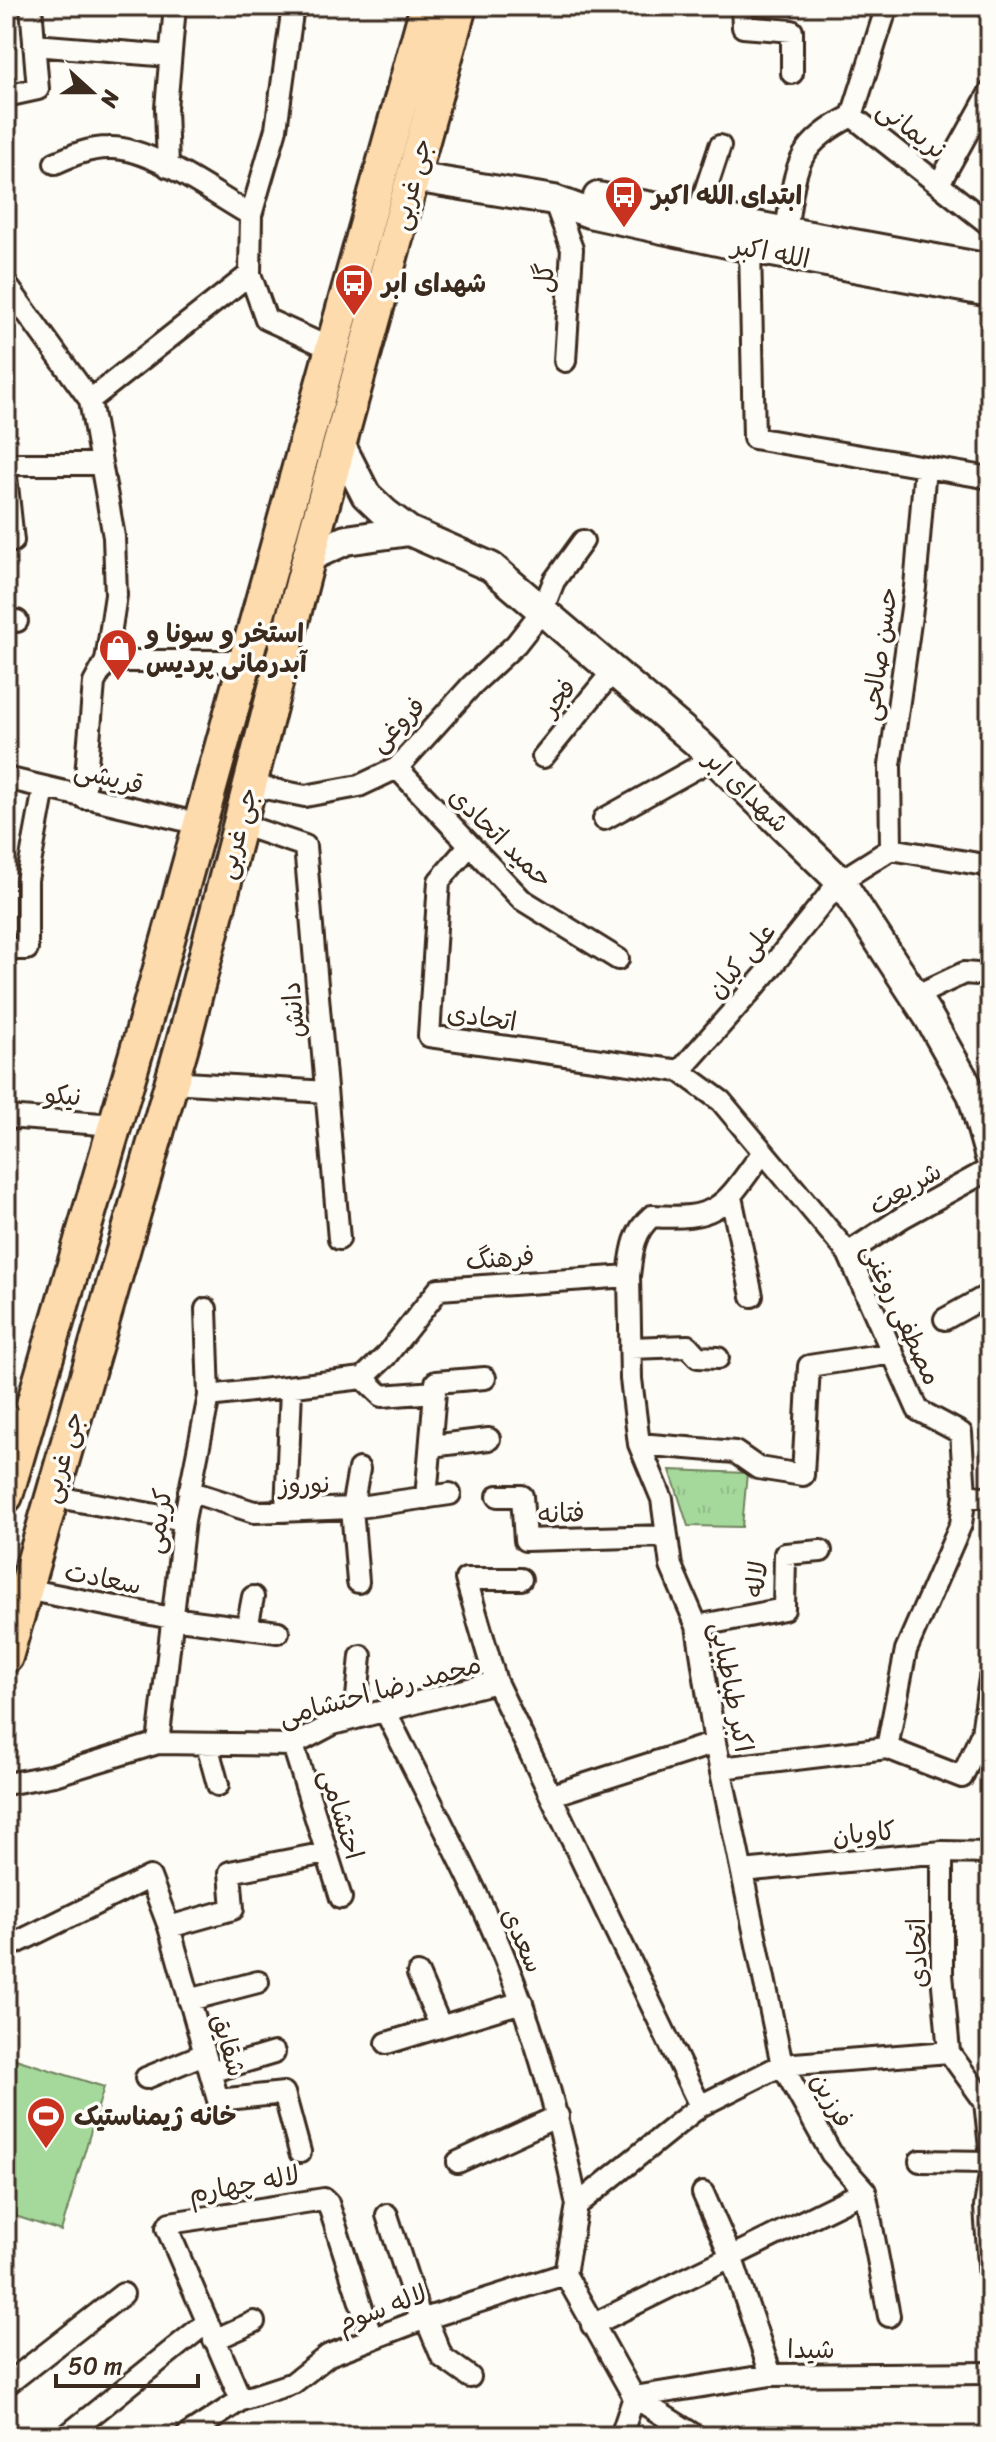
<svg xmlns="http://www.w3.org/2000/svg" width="996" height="2442" viewBox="0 0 996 2442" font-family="Sriracha,'Playpen Sans Arabic',sans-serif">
<defs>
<pattern id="park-tufts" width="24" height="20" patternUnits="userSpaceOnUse" patternTransform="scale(2)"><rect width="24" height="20" fill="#a5d99c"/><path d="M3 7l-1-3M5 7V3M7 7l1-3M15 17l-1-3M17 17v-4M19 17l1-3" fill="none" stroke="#8fba86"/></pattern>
</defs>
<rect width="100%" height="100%" fill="#fdfcf7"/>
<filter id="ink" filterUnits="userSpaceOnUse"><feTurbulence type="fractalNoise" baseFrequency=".0125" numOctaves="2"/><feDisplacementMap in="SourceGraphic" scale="16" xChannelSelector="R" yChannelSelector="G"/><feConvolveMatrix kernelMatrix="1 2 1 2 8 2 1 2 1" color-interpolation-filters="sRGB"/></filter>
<g filter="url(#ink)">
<path fill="#a5d99c" stroke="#70825d" stroke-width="2" d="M6 2056 104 2087 61 2231 6 2213Z"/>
<path fill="url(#park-tufts)" stroke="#70825d" stroke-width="2" d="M670 1470 747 1473 742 1527 688 1526Z"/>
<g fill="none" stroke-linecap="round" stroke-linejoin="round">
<g stroke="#3b2a1e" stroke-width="26">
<path id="street" d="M742 6 743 27 792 31V73
M34 45 170 56
M6 96 38 89 31 6
M852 116 990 225
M55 163C73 155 89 148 109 148 150 146 215 195 251 215
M168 167 166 108 175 6
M940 182 990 92
M554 200 572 249 565 361
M698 213 720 146
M786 231C796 170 792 146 852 116L887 6
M750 248 754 438 990 478
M250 274 251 215 276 129 293 6
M6 284 90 400 114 537 116 595 106 661 94 683 84 798
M90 400 250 274 266 319 332 349
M6 464H99
M6 476 13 541
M6 621H17
M106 661H246
M543 757 613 671
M397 768 521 899 618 959
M6 778 200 824
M250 785 305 796 359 786 397 768 472 685 516 644 542 611 554 581 583 541
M604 819 714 758
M240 824 305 846 339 1239
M468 847 439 881 429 1036 680 1071 721 1101 848 1253 918 1410 961 1433 965 1495 961 1524 906 1650 887 1748
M891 849 890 765 915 587 925 467
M6 949H27V880L44 788
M915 996 964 973 990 975
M680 1071 764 976 840 881 891 849 990 866
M171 1082 326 1092
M6 1117 115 1125
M731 1197 752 1296
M848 1253 903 1217 990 1169
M629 1276 631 1379 639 1444 662 1499 671 1566 697 1626 715 1743 782 2065 831 2153 865 2191 889 2316
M945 1319 990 1294
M630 1348 688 1346 698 1357 718 1358
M363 1378 382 1396 435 1392 426 1498
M436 1382 485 1378
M209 1396 363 1378 386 1356 439 1289 629 1276C632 1252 633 1232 652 1216 721 1221 725 1204 763 1152
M639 1444 735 1452 758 1468 803 1475 809 1366 893 1353
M431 1446 489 1439
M189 1491 254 1512 352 1508 450 1494
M965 1495 990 1498
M51 1496 184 1520
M498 1496H522L525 1540 667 1536
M286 1511 291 1389
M521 1579H466L496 1682 700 2106
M358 1582 352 1508 359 1469
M25 1589 171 1618 278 1632
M697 1626 784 1609 785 1554 821 1551
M247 1628 253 1597
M385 1710C432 1807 487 1903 522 2004 546 2070 563 2137 577 2205
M355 1718 361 1656
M158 1743 184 1520 209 1396 206 1309
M207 1745 218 1785
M293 1745 341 1898
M721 1768 887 1748 962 1777 982 1733 990 1678
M6 1784 54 1775 158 1743 293 1745 333 1724 496 1682
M552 1795 715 1743
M942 1852V1974L949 2052
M742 1871 942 1852 990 1853
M169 1927 233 1909 230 1872 326 1853
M6 1948 150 1877 169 1927 218 2100 284 2093 300 2152
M418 1974 440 2025
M189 2000 258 1982
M387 2043 522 2002
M949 2052 985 2102 990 2148
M210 2072 274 2053
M146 2078 204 2054
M920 2161 990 2162
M458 2162 558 2116
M990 2174 985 2207 990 2280
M703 2193 732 2259 771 2375
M387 2215 421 2320
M426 2319 442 2357 470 2377
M592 2325 865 2191
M214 2340 254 2322
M6 2385 123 2294
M634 2397 771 2375 990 2373
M634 2397 696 2436
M241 2400 167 2228 170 2223 324 2199 328 2203 372 2339
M66 2436 206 2323
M186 2436 241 2400 293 2383 329 2355 421 2320 565 2274
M621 2436 634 2397 565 2274 577 2205 700 2106 782 2065 949 2052"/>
</g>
<g stroke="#3b2a1e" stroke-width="34">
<path id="secondary" d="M413 177 554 200 589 213 750 248 990 292
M598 197 990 269
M340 444 366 495 385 513 409 531 491 567 700 745 840 881 928 1016 973 1096 990 1115
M309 557 346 540 409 531
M973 1097 990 1157"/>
</g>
<g stroke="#3b2a1e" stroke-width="38">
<path id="primary" d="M6 1496 144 1026 427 6
M6 1657 186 1032 315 533 460 6"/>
</g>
<use href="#street" stroke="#fdfcf7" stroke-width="20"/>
<use href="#secondary" stroke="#fdfcf7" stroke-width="28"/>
<use href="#primary" stroke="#fedbac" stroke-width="32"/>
</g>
</g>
<defs>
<g id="bus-pin" transform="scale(2)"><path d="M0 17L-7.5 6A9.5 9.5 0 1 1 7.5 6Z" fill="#c8321e" stroke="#fdfcf7"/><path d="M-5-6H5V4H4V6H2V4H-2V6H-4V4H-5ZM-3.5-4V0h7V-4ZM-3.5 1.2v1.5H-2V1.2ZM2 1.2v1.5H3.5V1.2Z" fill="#fff"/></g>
<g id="shop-pin" transform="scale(2)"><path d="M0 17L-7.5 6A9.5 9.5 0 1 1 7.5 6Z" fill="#c8321e" stroke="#fdfcf7"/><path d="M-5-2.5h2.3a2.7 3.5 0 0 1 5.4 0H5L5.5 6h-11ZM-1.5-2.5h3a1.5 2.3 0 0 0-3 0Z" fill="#fff"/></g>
<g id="stadium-pin" transform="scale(2)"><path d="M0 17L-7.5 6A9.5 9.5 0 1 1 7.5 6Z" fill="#c8321e" stroke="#fdfcf7"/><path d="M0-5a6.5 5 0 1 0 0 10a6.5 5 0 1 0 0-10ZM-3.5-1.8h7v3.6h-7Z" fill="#fff"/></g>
</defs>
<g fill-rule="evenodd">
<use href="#bus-pin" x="624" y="195"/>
<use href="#bus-pin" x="354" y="283"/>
<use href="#shop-pin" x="118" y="648"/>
<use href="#stadium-pin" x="46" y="2116"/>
</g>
<g text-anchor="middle" stroke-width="7" stroke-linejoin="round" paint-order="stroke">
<g font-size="26" fill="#3b2a1e" stroke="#fdfcf7">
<text transform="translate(912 129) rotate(37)" y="9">نریمانی</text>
<text transform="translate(411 184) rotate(-75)" y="9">جی غربی</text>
<text transform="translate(771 252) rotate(11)" y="9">الله اکبر</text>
<text transform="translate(544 278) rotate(-87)" y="9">گل</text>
<text transform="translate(879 654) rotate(-82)" y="9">حسن صالحی</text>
<text transform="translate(558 697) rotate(-51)" y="9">فجر</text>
<text transform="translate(397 724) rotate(-44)" y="9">فروغی</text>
<text transform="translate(109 777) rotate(14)" y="9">قریشی</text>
<text transform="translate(747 791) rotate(44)" y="9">شهدای ابر</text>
<text transform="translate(237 833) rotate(-75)" y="9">جی غربی</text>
<text transform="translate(501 837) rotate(44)" y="9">حمید اتحادی</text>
<text transform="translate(741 960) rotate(-50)" y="9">علی کیان</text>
<text transform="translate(293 1010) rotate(-95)" y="9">دانش</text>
<text transform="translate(482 1017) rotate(8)" y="9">اتحادی</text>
<text transform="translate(63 1095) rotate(4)" y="9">نیکو</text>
<text transform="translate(905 1188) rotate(-30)" y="9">شریعت</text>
<text transform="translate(500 1258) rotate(-4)" y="9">فرهنگ</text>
<text transform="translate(902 1314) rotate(65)" y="9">مصطفی روغنی</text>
<text transform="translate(62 1457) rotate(-74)" y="9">جی غربی</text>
<text transform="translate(305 1484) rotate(-2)" y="9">نوروز</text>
<text transform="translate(561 1513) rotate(-2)" y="9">فتانه</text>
<text transform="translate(158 1521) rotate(-81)" y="9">کریمی</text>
<text transform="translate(103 1578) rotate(11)" y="9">سعادت</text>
<text transform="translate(756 1579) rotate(-82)" y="9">لاله</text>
<text transform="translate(732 1687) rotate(79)" y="9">اکبر طباطبایی</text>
<text transform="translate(380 1690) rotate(-15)" y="9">محمد رضا احتشامی</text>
<text transform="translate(342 1814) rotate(73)" y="9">احتشامی</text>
<text transform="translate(864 1833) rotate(-5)" y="9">کاویان</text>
<text transform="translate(523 1940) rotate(66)" y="9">سعدی</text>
<text transform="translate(917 1953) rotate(-92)" y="9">اتحادی</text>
<text transform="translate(229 2045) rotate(74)" y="9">شقایق</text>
<text transform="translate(832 2100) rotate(61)" y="9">فرزین</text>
<text transform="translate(244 2184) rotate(-10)" y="9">لاله چهارم</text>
<text transform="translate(382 2308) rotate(-20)" y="9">لاله سوم</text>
<text x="811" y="2358">شیدا</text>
</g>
<g font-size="26" font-weight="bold" fill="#3b2a1e" stroke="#fdfcf7" text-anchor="start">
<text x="652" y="204">ابتدای الله اکبر</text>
<text x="382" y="292">شهدای ابر</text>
<text x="146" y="642">استخر و سونا و<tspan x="146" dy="30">آبدرمانی پردیس</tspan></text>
<text x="74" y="2125">خانه ژیمناستیک</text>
</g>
</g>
<rect width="996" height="2442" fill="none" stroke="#fdfcf7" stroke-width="32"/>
<rect x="16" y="16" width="964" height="2410" fill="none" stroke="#3b2a1e" stroke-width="3" filter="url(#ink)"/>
<g transform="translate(92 92) rotate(111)" stroke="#fdfcf7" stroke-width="6" paint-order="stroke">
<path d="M0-6L14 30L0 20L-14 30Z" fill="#3b2a1e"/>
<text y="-12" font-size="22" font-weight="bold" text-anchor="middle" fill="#3b2a1e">N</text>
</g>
<path d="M56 2374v12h142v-12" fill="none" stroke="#3b2a1e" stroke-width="4"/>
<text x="68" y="2374" font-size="24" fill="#3b2a1e" stroke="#fdfcf7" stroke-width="6" paint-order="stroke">50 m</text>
</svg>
